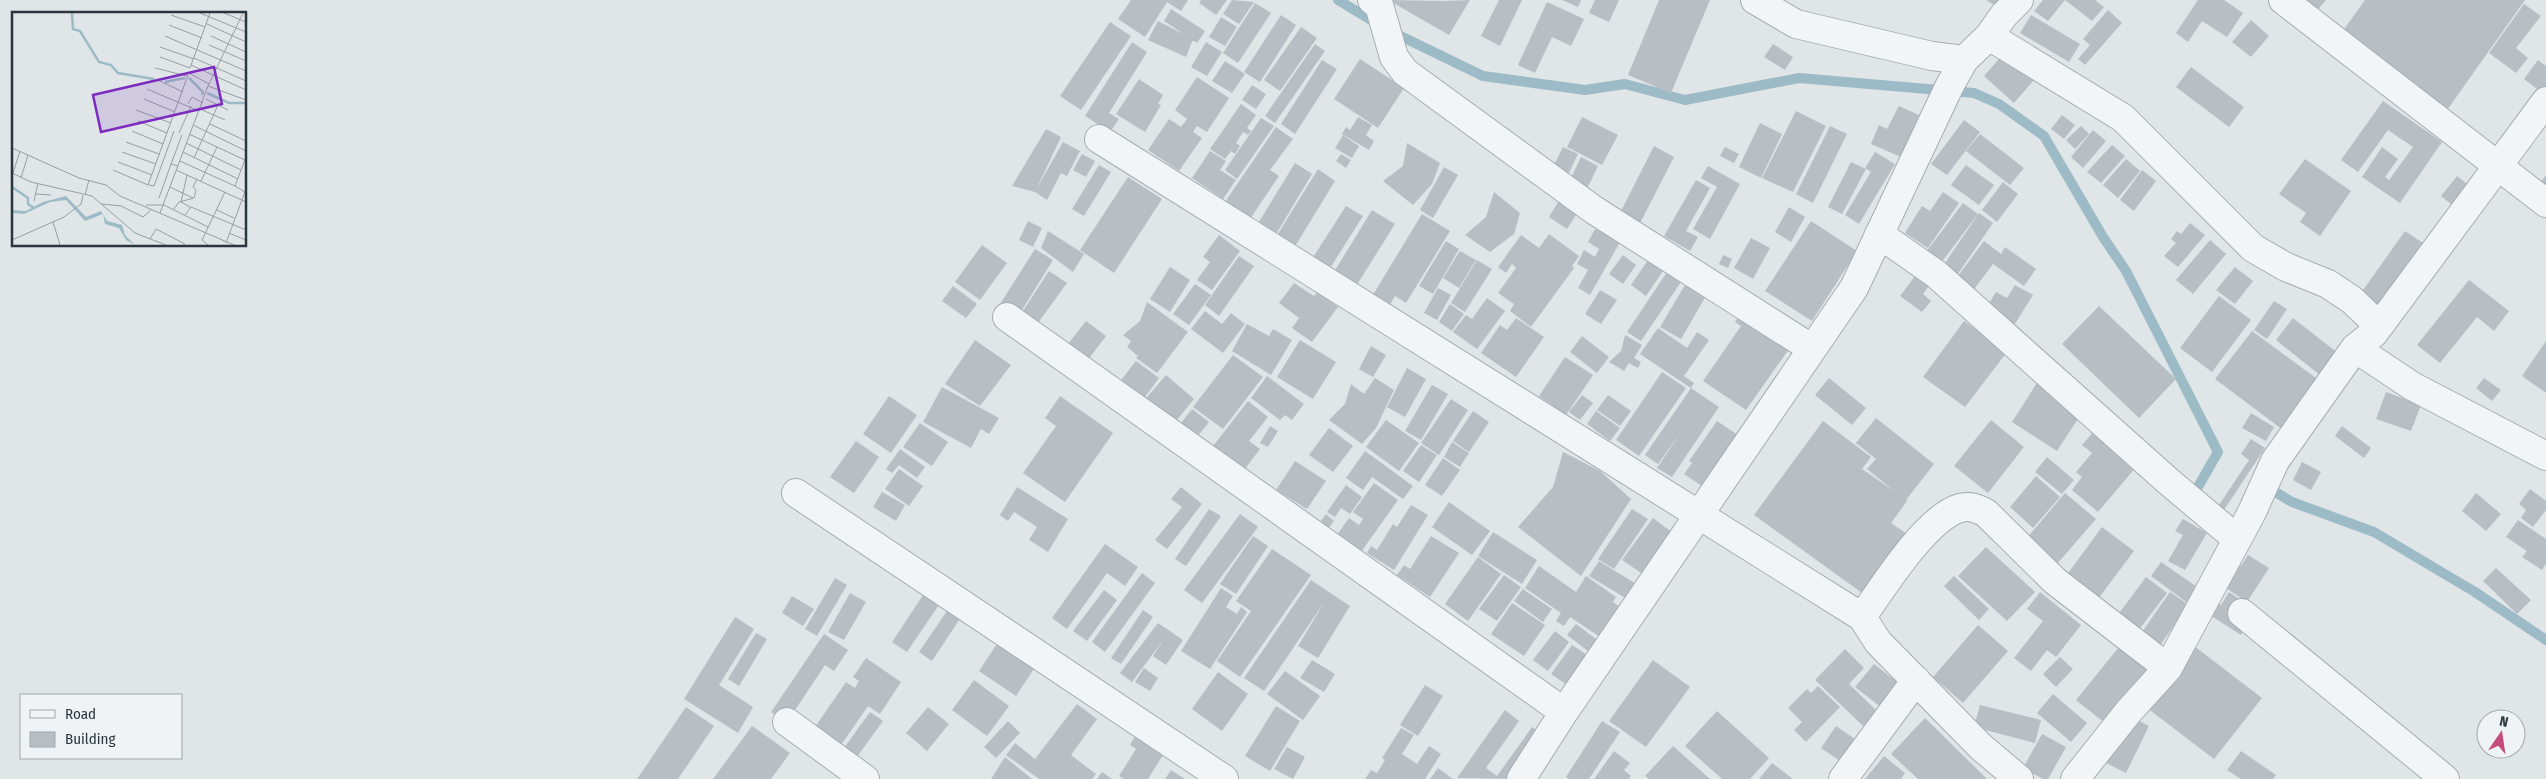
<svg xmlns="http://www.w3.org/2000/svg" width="2546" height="779" viewBox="0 0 2546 779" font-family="'Fira Sans Condensed',sans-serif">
<rect width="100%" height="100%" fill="#e0e5e8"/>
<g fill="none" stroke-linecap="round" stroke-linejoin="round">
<path stroke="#9dbbc6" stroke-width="10" d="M1338 0 1386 29 1483 76 1585 90 1625 84 1685 100 1799 78 1974 93 1999 104 2044 136 2103 237 2126 271 2218 452 2191 499
M2265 486 2292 502 2374 532 2475 592 2546 640"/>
</g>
<path fill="#b7bfc5" d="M1131 0H1188L1181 11 1167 2 1145 37 1118 19Z
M1201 0H1227L1216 15 1199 3Z
M1232 0 1254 2 1239 24 1223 14Z
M1388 0 1444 1 1470 0 1449 35Z
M1499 0H1522L1500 46 1481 36Z
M1562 0H1581L1578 7Z
M1595 0H1619L1609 22 1589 13Z
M1659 0H1710L1671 93 1628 75Z
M1986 0H2008L2002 10Z
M2043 0H2095L2104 7 2092 21 2065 0 2048 21 2034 11Z
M2198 0H2224L2243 13 2227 37 2202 21 2188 42 2176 33Z
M2290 0H2326L2312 17Z
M2365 0H2525L2440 120 2342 32Z
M1547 2 1584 19 1571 46 1552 37 1535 73 1518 65Z
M1255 3 1271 13 1238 63 1223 53Z
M2524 4 2541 16 2516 48 2528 58 2516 73 2489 53Z
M1171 9 1205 31 1197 43 1164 21Z
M2108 10 2122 23 2085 65 2078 59 2090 45 2083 39Z
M1281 15 1296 25 1260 82 1244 72Z
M2031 15 2080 44 2069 62 2020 33Z
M1221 17 1237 27 1225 46 1209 37Z
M2251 20 2269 36 2251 57 2232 42Z
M1158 21 1193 39 1186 57 1148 40Z
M1110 22 1131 36 1081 110 1060 96Z
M1301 27 1317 38 1280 91 1264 80Z
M1132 42 1147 52 1109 113 1119 119 1110 132 1085 116Z
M1206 42 1222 52 1207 76 1191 67Z
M1315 44 1325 51 1275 123 1265 116Z
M1773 44 1793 57 1785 70 1764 57Z
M2004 53 2034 80 2014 103 1984 76Z
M1360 59 1404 88 1378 128 1334 99Z
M1322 60 1337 69 1295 134 1281 124Z
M2538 60 2546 66V96L2524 79Z
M1225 61 1245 74 1232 93 1212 81Z
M2191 67 2244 107 2229 127 2176 87Z
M1197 77 1229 98 1207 132 1197 126 1193 132 1202 138 1179 171 1148 150 1169 119 1181 127 1187 119 1175 110Z
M1139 79 1163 95 1158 104 1161 105 1145 132 1116 114Z
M1252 85 1266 94 1256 109 1242 100Z
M2383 101 2442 142 2400 203 2362 177 2382 147 2398 159 2385 177 2389 180 2413 147 2388 130 2358 172 2341 160Z
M1241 104 1256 115 1247 128 1251 131 1248 135 1243 132 1236 143 1240 146 1235 154 1231 151 1225 159 1210 149Z
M1899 106 1919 115 1901 157 1871 144 1879 125 1887 129Z
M1796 111 1826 126 1793 192 1762 178Z
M2062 115 2075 125 2064 139 2051 129Z
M1358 117 1372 125 1366 135 1374 141 1369 150 1342 134 1346 127 1350 130Z
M1582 117 1618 135 1602 165 1567 147Z
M1261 118 1274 126 1237 179 1225 170Z
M1964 120 1980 132 1947 175 1931 164Z
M1760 123 1782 134 1761 178 1739 167Z
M1830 126 1847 134 1813 203 1796 194Z
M2081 126 2089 134 2075 149 2066 140Z
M1276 127 1293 139 1270 170 1279 176 1250 219 1225 202Z
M1046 129 1061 137 1036 190 1063 142 1080 151 1067 176 1061 173 1047 200 1035 192 1012 186Z
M2093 130 2106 141 2083 168 2071 157Z
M1980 134 2024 168 2010 185 1966 151Z
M1343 135 1359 146 1352 158 1335 148Z
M1407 143 1440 163 1432 184 1413 205 1383 181 1403 166Z
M2112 145 2125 156 2101 183 2087 172Z
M1654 146 1674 157 1637 229 1617 219Z
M1563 147 1578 154 1566 179 1551 171Z
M1725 147 1739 154 1734 163 1720 156Z
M1210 151 1226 161 1220 170 1236 180 1223 199 1192 178Z
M1875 152 1895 164 1859 224 1845 215 1871 172 1865 168Z
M1082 154 1095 161 1086 177 1073 170Z
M1341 154 1351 160 1346 168 1336 161Z
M1581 157 1598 166 1586 191 1569 182Z
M2126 159 2140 171 2118 198 2103 185Z
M2305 159 2351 191 2320 236 2300 222 2306 213 2279 194Z
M1851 162 1866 169 1842 214 1828 207Z
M1295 163 1312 174 1275 236 1257 225Z
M1099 165 1111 172 1084 216 1072 209Z
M1966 165 1994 185 1979 205 1951 185Z
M1708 166 1740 184 1710 239 1693 229 1717 187 1701 178Z
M1444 167 1458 175 1433 218 1420 210Z
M1318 169 1335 181 1294 248 1276 237Z
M2142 170 2156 181 2134 211 2120 200Z
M2546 175V201L2533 192Z
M2457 176 2472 188 2456 208 2441 196Z
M1128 177 1162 199 1114 273 1080 250Z
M1696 180 1710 188 1686 231 1698 237 1690 251 1664 236Z
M2003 182 2018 194 1997 222 1982 210Z
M1494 192 1520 213 1514 234 1490 252 1465 235 1486 217Z
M1943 192 1959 203 1928 248 1905 233 1922 206 1930 211Z
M1562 196 1581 207 1567 229 1549 217Z
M1963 203 1978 214 1941 263 1926 252Z
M1346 206 1363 216 1327 273 1310 262Z
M1789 207 1805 217 1791 242 1775 232Z
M1372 210 1395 224 1353 291 1331 277Z
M1979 213 1993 223 1955 278 1941 269Z
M1422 214 1450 231 1406 303 1395 296 1388 308 1371 298Z
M1028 221 1042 228 1033 247 1019 240Z
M1811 221 1857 251 1812 321 1765 291Z
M2190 223 2205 235 2178 267 2164 256 2176 243 2171 239 2177 231 2181 234Z
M1595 229 1620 242 1590 295 1578 288 1588 270 1577 264 1584 250 1595 257 1599 249 1588 242Z
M1048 231 1084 254 1073 272 1041 248Z
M2405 231 2429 247 2370 330 2346 314Z
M1549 234 1579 256 1572 266 1574 268 1531 327 1510 311 1514 304 1498 293 1516 268 1512 264 1506 273 1498 267 1521 235 1539 248Z
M1219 235 1240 251 1212 290 1197 280 1210 262 1203 257Z
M1751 238 1770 248 1753 279 1734 268Z
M2210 240 2226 254 2193 294 2176 280Z
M1446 241 1459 249 1433 294 1419 286Z
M1984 241 2001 254 2005 247 2036 269 2024 286 1993 264 1972 292 1955 280Z
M982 245 1007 263 980 300 955 282Z
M1035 249 1053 260 1019 315 1000 304Z
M1460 251 1476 260 1459 288 1443 278Z
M1623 255 1636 265 1623 284 1609 274Z
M1723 255 1732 259 1728 268 1719 264Z
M1239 256 1254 266 1219 316 1205 305Z
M1477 260 1492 269 1465 312 1451 303Z
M1648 260 1663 271 1646 296 1631 285Z
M1170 267 1190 280 1170 312 1150 299Z
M2235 267 2253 281 2235 304 2216 290Z
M1049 271 1067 283 1035 327 1019 317Z
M1667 272 1681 282 1641 341 1627 332Z
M1915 276 1929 286 1923 294 1931 301 1922 312 1900 296Z
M2469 280 2509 311 2494 331 2477 317 2440 363 2417 345Z
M1294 283 1314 296 1317 292 1338 307 1312 342 1292 328 1299 318 1279 303Z
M1195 284 1211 295 1189 325 1173 314Z
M1685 285 1706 296 1681 339 1660 327Z
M2015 285 2033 295 2011 330 1983 313 1996 292 2007 298Z
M953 286 977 304 966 318 942 301Z
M1438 288 1451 295 1437 320 1424 313Z
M1600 290 1617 300 1601 324 1585 314Z
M2219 296 2251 320 2212 372 2180 348Z
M1487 298 1505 311 1477 349 1453 332 1466 315 1472 319Z
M2274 301 2287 309 2267 339 2254 330Z
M1147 302 1188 332 1157 373 1136 358 1138 356 1127 347 1131 341 1123 335 1140 321Z
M1450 304 1464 314 1452 331 1439 322Z
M2099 306 2176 379 2139 418 2062 344Z
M1205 311 1222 324 1231 313 1245 324 1223 353 1191 329Z
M1740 314 1794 342 1746 410 1703 381 1741 326 1735 322Z
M1516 318 1544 337 1516 377 1481 353 1500 325 1507 330Z
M2293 318 2339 354 2321 376 2276 340Z
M1086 321 1106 336 1085 364 1064 349Z
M1964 321 2007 352 1965 407 1923 377Z
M1247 324 1269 336 1273 329 1292 340 1271 375 1232 351Z
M1658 328 1687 348 1697 332 1709 340 1684 376 1694 383 1691 388 1640 354Z
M2252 331 2320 381 2283 430 2215 379Z
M1625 335 1642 345 1634 358 1641 362 1638 368 1629 363 1624 371 1609 362 1621 351Z
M1582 336 1609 357 1597 373 1570 352Z
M975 340 1011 365 980 406 945 384Z
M1300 340 1336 362 1313 399 1277 377Z
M2546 341V393L2522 376Z
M1371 346 1386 355 1373 377 1359 369Z
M1233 355 1263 377 1223 429 1193 407Z
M1565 357 1593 375 1566 415 1539 396Z
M1136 361 1159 378 1142 401 1118 384Z
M2047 367 2093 396 2057 451 2012 422Z
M1407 368 1426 379 1405 417 1387 407Z
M1662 372 1686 388 1639 456 1616 440Z
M1166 375 1194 399 1172 426 1143 402Z
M1267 376 1304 404 1292 420 1285 415 1280 420 1251 398Z
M1375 378 1394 390 1376 428 1362 444 1329 420 1345 404 1351 384 1364 394Z
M1829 378 1866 408 1852 425 1815 395Z
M2484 378 2501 390 2492 401 2476 388Z
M1432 385 1448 394 1421 440 1405 431Z
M942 387 999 418 989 434 981 429 971 448 923 422Z
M1691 388 1719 407 1672 477 1657 468 1681 432 1658 464 1645 455Z
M2386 392 2421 405 2411 431 2376 419Z
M1582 395 1593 403 1580 420 1569 412Z
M1608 395 1631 411 1620 426 1597 410Z
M889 396 917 415 891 453 863 434Z
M1060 396 1113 433 1065 502 1023 473 1056 426 1045 418Z
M1451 399 1468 410 1439 455 1421 443Z
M1248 401 1268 417 1249 441 1260 449 1241 474 1210 450Z
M1192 409 1209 422 1194 441 1177 428Z
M1473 411 1489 422 1469 452 1453 441Z
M1596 411 1620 428 1610 441 1587 424Z
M2251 413 2274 427 2266 441 2242 428Z
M1876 418 1934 464 1906 500 1907 501 1891 523 1913 538 1869 598 1754 515 1823 421 1871 457 1862 469 1894 491 1867 469 1876 459 1856 443Z
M1386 420 1419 443 1399 471 1366 447Z
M1991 420 2024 447 1988 493 1954 466Z
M1717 421 1738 435 1702 486 1684 474 1692 463 1689 461Z
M920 423 948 442 932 466 903 447Z
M1270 426 1278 431 1268 447 1260 443Z
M2342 426 2371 448 2364 458 2335 436Z
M1329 428 1353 446 1333 472 1309 455Z
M2095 430 2137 466 2098 512 2072 490 2082 477 2076 472 2092 453 2082 445Z
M2251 439 2265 448 2214 525 2206 497 2219 505 2249 460 2241 454Z
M856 441 879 457 854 493 830 477Z
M1452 442 1469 453 1460 467 1444 457Z
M1421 445 1437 455 1419 482 1403 471Z
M900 449 925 467 917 478 899 465 892 473 886 469Z
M1365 451 1413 486 1403 499 1372 477 1363 490 1346 478Z
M1563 452 1600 471 1631 499 1581 576 1518 527 1553 487Z
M2047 457 2074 480 2062 494 2035 472Z
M1443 458 1460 470 1442 496 1425 485Z
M1295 461 1326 481 1307 509 1276 490Z
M2302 462 2321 472 2311 490 2293 480Z
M899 469 923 486 909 506 885 489Z
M2036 476 2060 497 2033 528 2010 507Z
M1374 483 1398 500 1361 552 1337 535 1349 518 1359 525 1363 519 1353 512Z
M1346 485 1362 497 1350 514 1341 508 1335 517 1327 512Z
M1017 487 1068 519 1048 552 1029 540 1037 527 1014 512 1008 521 1000 515Z
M1181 487 1202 504 1167 549 1155 540 1182 507 1171 499Z
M2530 489 2546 501V510L2533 527 2521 518 2526 510 2519 504Z
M882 492 905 505 896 521 873 507Z
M2065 493 2096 519 2057 564 2026 539Z
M2476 493 2501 514 2486 531 2462 511Z
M1449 502 1490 531 1472 555 1432 527Z
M1411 505 1428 515 1394 570 1367 553 1371 546 1377 550 1393 524 1397 527Z
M1209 509 1221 516 1186 566 1175 559Z
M1632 509 1648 519 1614 569 1598 559Z
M1240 514 1258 527 1202 603 1184 590Z
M1326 514 1334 521 1328 529 1320 522Z
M1653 518 1677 536 1647 577 1622 560Z
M2183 519 2207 533 2185 570 2168 561 2183 535 2175 531Z
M2518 520 2546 539V564L2542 570 2522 557 2527 551 2506 537Z
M2102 527 2134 551 2095 603 2063 580Z
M1493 532 1537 560 1522 584 1478 556Z
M1253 536 1268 546 1236 594 1220 584Z
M1431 536 1459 553 1430 597 1397 575 1404 565 1410 569Z
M1105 544 1138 567 1125 586 1107 573 1067 629 1052 618Z
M1986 547 2035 592 2007 621 1958 576Z
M1272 549 1311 575 1240 677 1217 661 1251 611 1236 601Z
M2248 555 2269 568 2247 602 2226 588 2234 577 2229 574 2236 562 2241 566Z
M1478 557 1501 574 1468 621 1445 604Z
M1599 561 1641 587 1632 602 1589 576Z
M2161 562 2200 589 2189 604 2151 576Z
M1539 566 1576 592 1586 576 1616 597 1613 602 1627 612 1606 641 1570 617 1564 626 1556 621 1561 613 1525 588Z
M2496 568 2531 600 2517 614 2483 581Z
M1142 573 1155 583 1105 652 1092 642Z
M1504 575 1521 587 1497 621 1479 609Z
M1954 576 1989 609 1979 620 1944 586Z
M2146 577 2167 593 2138 631 2117 616Z
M835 578 847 585 817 636 805 629Z
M933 580 949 590 907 652 892 642Z
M1311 580 1350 606 1318 658 1298 646 1325 601 1264 691 1244 678Z
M1221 588 1233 596 1226 607 1237 614 1241 607 1247 612 1210 669 1181 651Z
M1523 589 1552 609 1543 622 1514 601Z
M1104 590 1117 600 1087 641 1073 631Z
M2040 592 2081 625 2056 657 2047 650 2031 671 2014 658 2043 621 2027 609Z
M2170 592 2189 605 2160 645 2142 632Z
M2229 592 2257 611 2241 635 2205 612 2213 600 2221 605Z
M850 593 866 602 844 640 828 632Z
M792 596 814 609 803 626 782 613Z
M1512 603 1545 625 1524 656 1491 634Z
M949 608 961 617 932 661 919 652Z
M1143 610 1153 617 1121 664 1111 658Z
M735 617 754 629 719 685 753 707 738 733 684 699Z
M1158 623 1183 640 1166 665 1153 656 1164 639 1132 682 1120 673Z
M1576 624 1604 645 1596 657 1567 635Z
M1978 625 2008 651 1963 703 1933 677Z
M1555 631 1569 642 1548 671 1533 660Z
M756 633 767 639 739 686 728 679Z
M1004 633 1041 658 1016 696 979 671Z
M824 634 848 650 834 671 825 665 787 722 771 712Z
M1613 636 1627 646 1589 700 1551 674 1572 645 1596 661Z
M2123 642 2159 670 2111 728 2076 700Z
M2194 646 2262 698 2214 759 2147 708Z
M1845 649 1864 668 1849 684 1877 711 1863 726 1815 680Z
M2060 657 2073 669 2056 687 2043 674Z
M866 658 901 682 880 714 868 706 837 751 811 733 846 682 855 688 859 681 853 677Z
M1312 660 1335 674 1324 692 1300 678Z
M1653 660 1690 687 1646 747 1609 721Z
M1874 664 1901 685 1882 708 1855 687Z
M1144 668 1158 678 1150 691 1135 682Z
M1285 671 1320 696 1303 720 1267 694Z
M1218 672 1248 694 1222 731 1192 709Z
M974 680 1009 706 987 736 952 710Z
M1425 685 1443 696 1418 736 1400 725Z
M1818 686 1840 707 1806 742 1794 730 1802 722 1788 708 1807 689 1811 693Z
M2053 694 2087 723 2071 742 2037 713Z
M1077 704 1097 719 1071 755 1096 774 1092 779H1039L1006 755 1015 743 1035 759Z
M1980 705 2041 720 2035 743 1974 727Z
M1276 706 1300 721 1270 771 1245 756Z
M686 707 714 726 678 779H637Z
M928 707 949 724 927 751 906 733Z
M1505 710 1519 721 1486 768 1497 776 1532 727 1550 740 1522 779 1457 778Z
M1717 711 1769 758 1750 779H1722L1685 746Z
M870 712 883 721 854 761 841 752Z
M2128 715 2149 726 2126 773 2104 762Z
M1925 718 1987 779H1918L1891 754Z
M1008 721 1020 733 996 758 984 747Z
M1602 721 1620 732 1589 779H1569L1566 777Z
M752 726 790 753 771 779H713Z
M1836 726 1871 750 1856 772 1821 748Z
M1401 728 1414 735 1402 754 1417 764 1429 746 1441 754 1425 779H1365L1371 770 1377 773 1385 760 1382 758Z
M2042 734 2066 747 2048 779H2043L2023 768Z
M1135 736 1163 755 1148 779H1124L1119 776 1136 749 1130 745Z
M1673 746 1710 779H1649L1645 776Z
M1287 747 1305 757 1293 779 1274 769Z
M1614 751 1630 763 1624 770 1631 776 1629 779H1594Z
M2241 751 2276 775 2273 779H2241L2227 770Z
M1884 756 1905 773 1901 779H1865Z
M1005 757 1032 779H991Z
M1772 763 1793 779H1759Z
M1438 768 1453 779H1430Z
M1171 770 1185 779H1165Z
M1102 772 1112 779H1097Z"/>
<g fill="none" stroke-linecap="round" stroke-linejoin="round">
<g stroke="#a5adb2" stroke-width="30">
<path id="minor" d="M1372 0 1379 5 1394 57 1405 72 1594 210 1811 348
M1755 0 1796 24 1932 56 1964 60
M2019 0 2004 15 1989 36 2123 118 2253 248 2286 267 2328 284 2352 300 2379 326
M2283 0 2546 203
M1099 139 1862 617 1878 642 1981 747 2019 779
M1879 234 1936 274 2168 481 2237 539
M1007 317 1564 712
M2355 348 2412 386 2546 456
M796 493 1224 779
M2242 613 2445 779
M1862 617C1883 587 1926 518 1960 508 1970 505 1978 509 1986 513L2055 581 2168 668
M787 722 865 779
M1521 779 1564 712 1854 288 1949 87 1964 60 1989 36
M1843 779 1916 680
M2075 779 2129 711 2168 668 2252 512 2275 461 2355 348 2374 333 2546 101"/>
</g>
<use href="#minor" stroke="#f2f5f7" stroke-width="28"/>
</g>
<g transform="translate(12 12)">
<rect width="234" height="234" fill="#e0e5e8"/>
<path d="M54 184 74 205 89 199 95 209 110 213 113 223 123 233 114 228 107 216 93 212 91 202 73 209 54 188 38 190 12 202 0 201V198L14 199 31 190Z" fill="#9dbbc6"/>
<path fill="none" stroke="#9dbbc6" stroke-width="2.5" d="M60 1 61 17 68 19 87 50 99 53 106 61 142 67M177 66 191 80 190 83M153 70 173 66M195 81 217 91H234M0 175 16 186V192L22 196"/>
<path fill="none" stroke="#979fa4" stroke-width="1" d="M188 1 234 20M212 1 234 10M159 3 193 15M195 12 234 30M157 13 190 26M153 24 234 59M199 24 234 40M197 33 234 49M148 35 182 47M148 45 178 56 179 53M182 46 234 69M179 53 234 78M179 53 198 1M143 56 175 64M177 61 197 72M144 67 171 80M196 74 234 88M135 77 187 99M132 87 163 100M194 87 216 98M176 92 180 85 191 91M188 97 213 108M124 98 159 111M126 109 155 121M198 112 234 129M181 113 234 139M120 119 151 132M167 121 179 94M177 122 233 148M114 130 147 142M174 131 229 158M0 136 67 166 94 173 108 184 222 233M110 140 144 152M171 140 226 167M182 146 206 93M168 149 223 174M106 150 140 163M159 152 170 123M101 158 136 173 176 63M164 158 234 190M0 161 19 170 80 184 123 221 154 233M1 161 8 139M175 163 169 190 178 195M9 166 16 143M189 169 205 135M137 173 142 174 162 119M158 175 181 186M233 180 223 174 234 145M24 182 39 183M73 183 77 168M147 186 159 152 166 154M22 189 26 171M90 192 109 194 131 205 140 197M134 193H152L196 215M162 197 167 190 182 186 184 178 181 175 185 167M205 198 222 206M148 201 196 74 231 1M173 203 179 195 234 218M41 210 48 233M217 221 234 228M138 227 144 217 173 232M0 228 52 205 69 192 71 183M214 231 234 177M196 233 190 228 213 180"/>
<path fill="#7b2cbf" fill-opacity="0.15" stroke="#7b2cbf" stroke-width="2.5" d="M202 55 210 92 89 120 81 83Z"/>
<rect width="234" height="234" fill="none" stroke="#29363e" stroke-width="2.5"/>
</g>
<rect x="20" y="694" width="162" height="65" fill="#eff3f6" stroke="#a0a7ac"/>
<rect x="30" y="710" width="25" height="8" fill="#f2f5f7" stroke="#a0a7ac"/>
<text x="65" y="719" font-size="15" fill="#29363e">Road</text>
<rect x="30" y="732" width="25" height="15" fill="#b7bfc5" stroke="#a0a7ac"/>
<text x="65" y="744" font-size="15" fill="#29363e">Building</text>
<g transform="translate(2501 734) rotate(13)"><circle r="24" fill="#eff3f6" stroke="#a0a7ac"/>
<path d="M0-4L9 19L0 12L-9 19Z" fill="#c64c7b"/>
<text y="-8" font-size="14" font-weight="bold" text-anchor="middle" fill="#29363e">N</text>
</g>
</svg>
